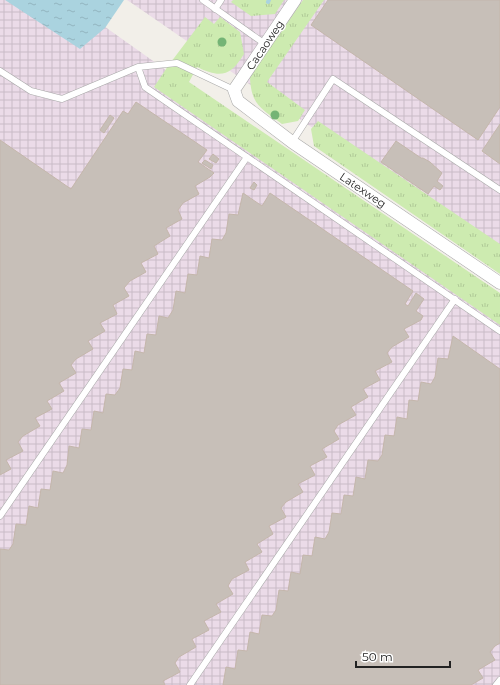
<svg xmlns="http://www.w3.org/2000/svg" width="500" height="685" viewBox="0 0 500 685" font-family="Montserrat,sans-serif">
<defs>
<pattern id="industrial-grid" width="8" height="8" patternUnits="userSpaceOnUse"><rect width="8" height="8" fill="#ebdbe8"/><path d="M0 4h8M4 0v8" fill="none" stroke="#c9bcc7"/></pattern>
<pattern id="grass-tufts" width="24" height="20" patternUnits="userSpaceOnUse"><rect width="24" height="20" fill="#cdebb0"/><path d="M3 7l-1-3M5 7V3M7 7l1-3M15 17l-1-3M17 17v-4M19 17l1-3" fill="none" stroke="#b0c997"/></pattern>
<pattern id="water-ripples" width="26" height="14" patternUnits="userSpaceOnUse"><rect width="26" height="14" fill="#aad3df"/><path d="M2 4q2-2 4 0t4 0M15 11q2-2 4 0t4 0" fill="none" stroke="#92b5bf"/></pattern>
</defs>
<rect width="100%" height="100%" fill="#f2efe9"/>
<path fill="url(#industrial-grid)" d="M0 0H31L101 24 500 307V685H0Z
M127 0H500V257L133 4Z"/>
<path fill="url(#grass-tufts)" d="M233 0H284L275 14 251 16 231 2Z
M303 0H324L267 82 305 110 298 121 282 124C261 108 251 105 250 77Z
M205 17 214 24 220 17 240 32 244 54C230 77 220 78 197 67L189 82 500 293V325L154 87 168 66Z
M318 121 500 244V274L314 146 311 129Z"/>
<path fill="url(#water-ripples)" d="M5 0H124L105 28 80 49Z"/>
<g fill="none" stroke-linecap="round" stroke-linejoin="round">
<path stroke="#aad3df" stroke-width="4" d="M268 2 269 0"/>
</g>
<path fill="#c7bfb8" stroke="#c4b6ab" d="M328 0H500V107L478 140 311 25Z
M136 102 207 150 198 162 214 173 210 177 195 186 199 194 183 203 178 210 182 219 166 228 170 236 154 246 158 254 141 263 146 272 130 281 124 288 129 296 113 305 117 314 100 323 105 331 88 341 93 349 76 359 71 365 76 373 59 383 64 391 47 401 52 409 35 418 40 426 23 436 18 442 23 451 6 460 11 469 0 475V140L71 189 123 111 128 114Z
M110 115 114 118 104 133 100 130Z
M500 124V164L482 151Z
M396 141 421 158H423L430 162 442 173 437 181 443 186 440 190 434 186 428 194 381 162Z
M213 154 219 159 216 163 209 159Z
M205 160 213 165 211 169 202 163Z
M254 182 257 185 254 190 250 188Z
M243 193 262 206 270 193 413 291 405 304 408 306 416 293 424 299 416 311 423 316 421 320 404 329 409 337 392 347 387 353 392 362 375 371 380 380 363 389 368 397 351 407 356 415 338 425 334 431 339 439 322 449 327 457 310 466 315 475 298 484 303 492 286 502 281 508 286 517 269 526 273 534 257 544 262 552 245 562 249 570 232 579 228 586 233 594 216 604 221 612 204 621 209 630 192 639 196 647 179 657 175 663 180 672 163 681 165 685H0V549L9 550 13 544 16 524 26 525 29 506 38 508 41 489 50 490 53 471 63 473 67 465 69 446 79 448 82 429 91 430 94 411 103 413 106 394 115 395 120 388 123 369 132 370 135 351 144 353 147 334 156 335 159 316 168 318 173 310 176 291 185 293 188 274 197 275 200 256 209 258 212 239 222 240 226 233 229 214 238 215Z
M453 336 500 369V643L495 646 490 652 495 660 478 670 483 678 471 685H223L226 667 235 669 238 650 247 651 250 632 259 634 262 615 272 616 276 610 279 590 288 591 291 572 300 574 303 555 312 556 315 537 325 539 329 532 332 513 341 514 344 495 353 496 356 477 365 479 368 460 378 461 382 455 385 435 394 436 397 417 407 419 409 400 418 401 421 382 431 384 435 377 438 358 448 359Z"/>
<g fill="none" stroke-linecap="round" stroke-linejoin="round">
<g stroke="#a9a9a9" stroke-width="7">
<path id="lane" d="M203 0 265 44
M215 9 221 0
M138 67 145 87 500 331
M0 71 31 91 62 99 138 67 177 63 234 90
M292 142 333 79 500 190
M0 516 247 157
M190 685 455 299
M496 685 500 680"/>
</g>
<g stroke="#a9a9a9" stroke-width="13">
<g id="street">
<path id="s1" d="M295 0 234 90 238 101 292 142 500 283"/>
</g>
</g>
<use href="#lane" stroke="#fff" stroke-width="6"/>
<use href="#street" stroke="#fff" stroke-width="12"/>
</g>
<g fill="#74b475">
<circle cx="222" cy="42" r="4.5"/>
<circle cx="275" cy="115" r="4.5"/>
</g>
<g text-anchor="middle" stroke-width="3" stroke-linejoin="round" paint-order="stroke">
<g font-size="11" fill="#222" stroke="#fff">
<text transform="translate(265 45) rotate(-56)" y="4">Cacaoweg</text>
<text dy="4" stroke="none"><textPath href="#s1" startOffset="274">Latexweg</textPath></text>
</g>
</g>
<path d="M356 661v6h94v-6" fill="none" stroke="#222222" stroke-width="2"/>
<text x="362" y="661" font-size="12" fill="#222222" stroke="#ffffff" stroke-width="3" paint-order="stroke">50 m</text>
</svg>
